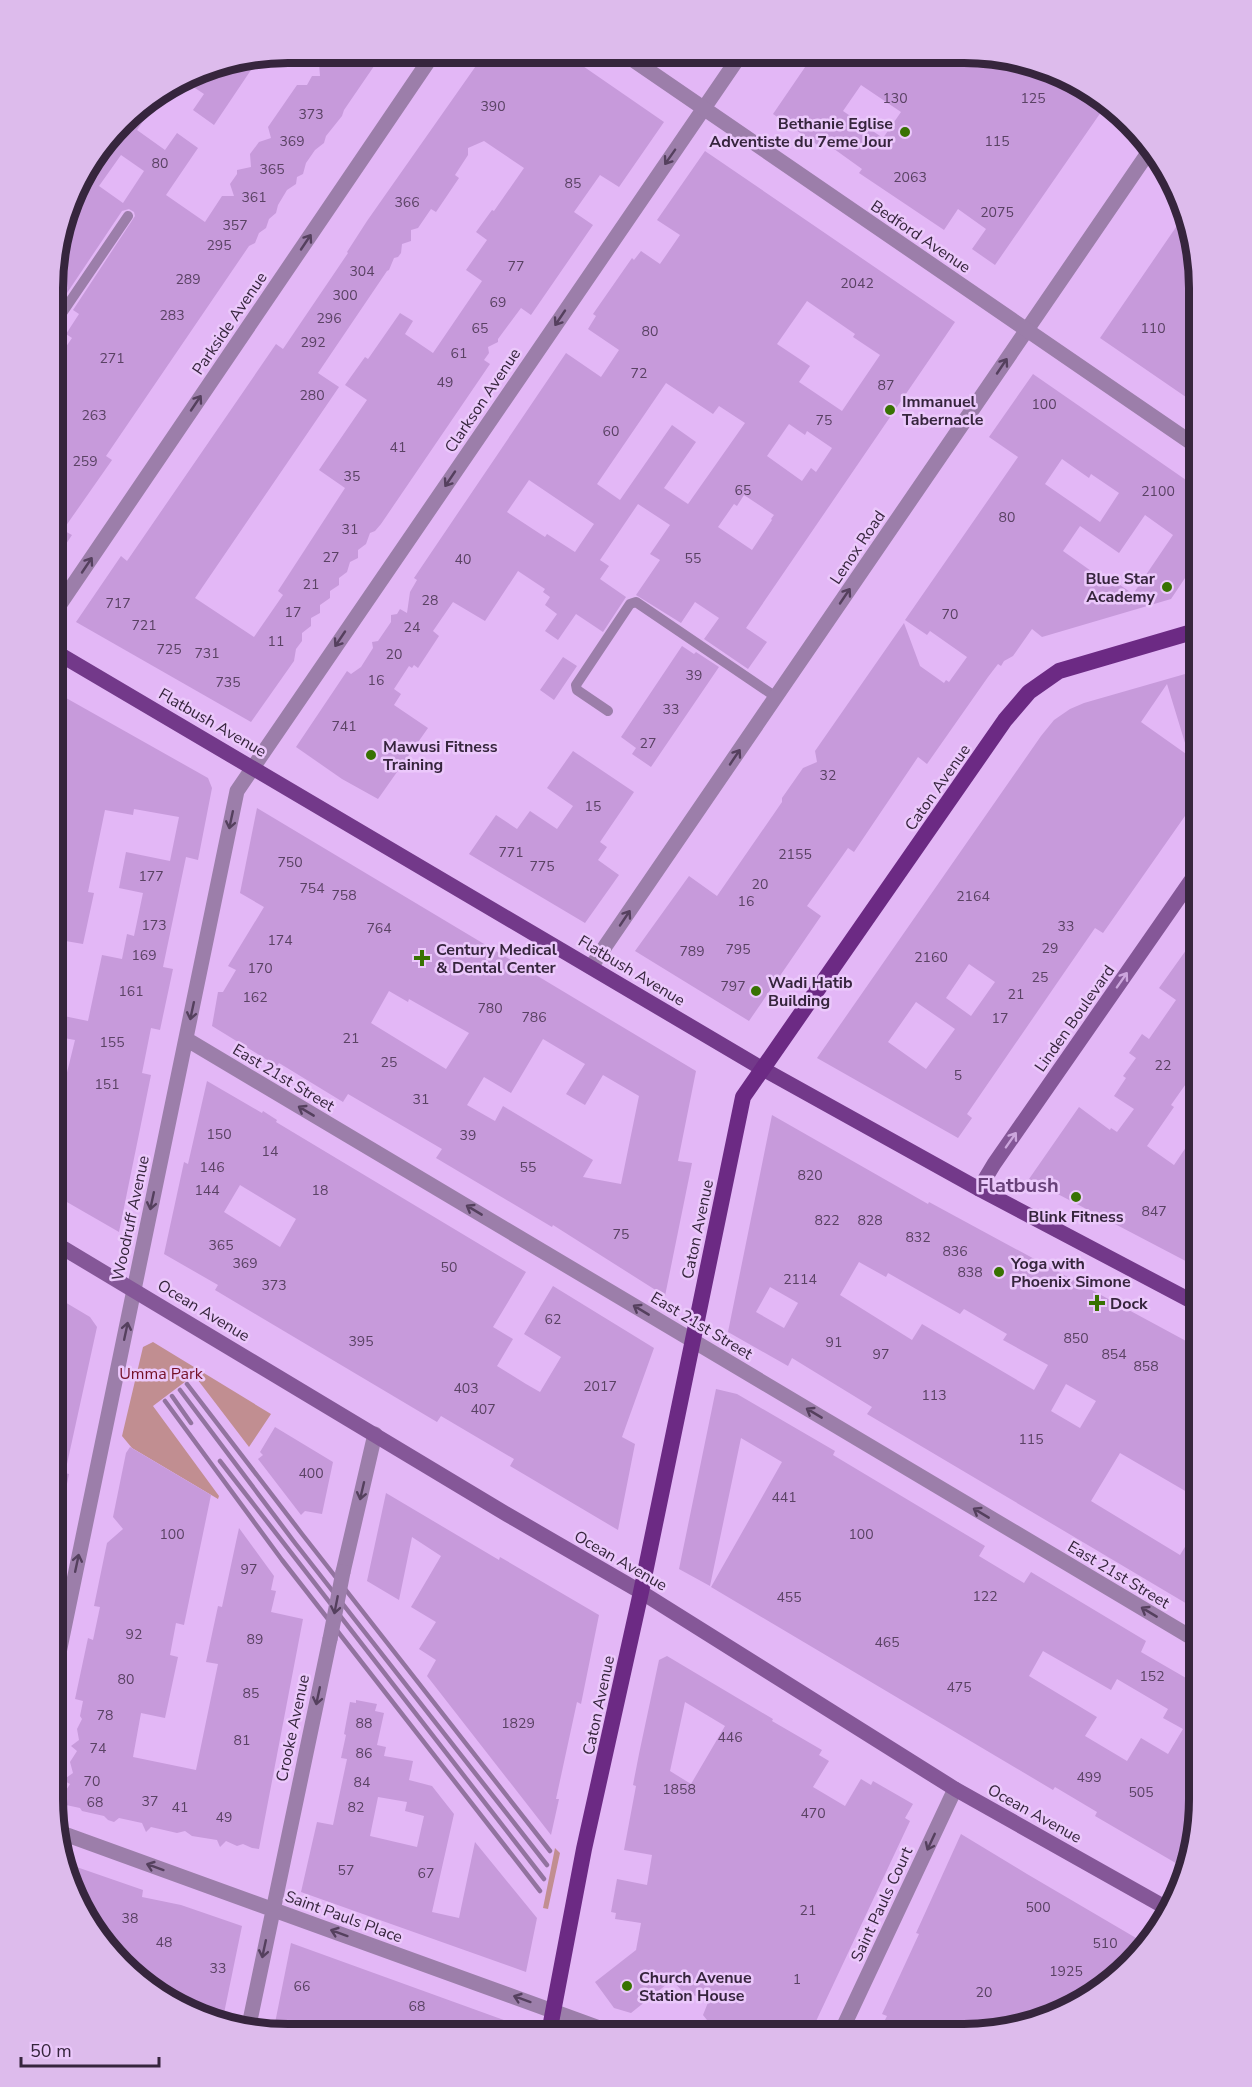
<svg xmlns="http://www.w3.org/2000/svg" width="1252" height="2087" viewBox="0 0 1252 2087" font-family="'Nunito Sans',sans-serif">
<rect width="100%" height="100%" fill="#e3b7f6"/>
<path fill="#c18e91" d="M153 1342 271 1414 249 1447 194 1375 153 1406 219 1496 218 1499 132 1448 122 1436 143 1347Z
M555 1848 560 1853 548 1909 543 1908Z"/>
<path fill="#c79adb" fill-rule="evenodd" d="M329 53H383L344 110 342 116 326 136 324 143 315 150 306 163 303 174 297 177 296 184 287 190 278 205 276 213 269 219 266 228 259 233 255 243 249 246 106 456 112 460 63 530 72 535 54 562V364L72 338 66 334 79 314 73 310 135 216 134 212 129 209 122 211 61 302 54 297V258L72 201 87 178 83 175 133 111 163 92 137 130 165 150 177 133 198 148 166 195 205 222 222 196H234L230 184 237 174V170L251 167 250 154 259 142 271 138 268 127 297 85H307L312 76H320L319 63 329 61ZM121 155 144 171 123 203 99 186Z
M485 53H564L664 122 619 187 600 175 574 212 593 225 531 315 521 308 498 339V342L488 347 489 353 484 360 490 364 381 524 375 531 370 533 366 544 358 550V558L350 562 347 572 339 578V585L330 591V598L320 605V613L311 618V626L302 633V641L296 649 294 661 251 722 76 622 121 556 127 561 276 344 283 349 348 253 347 252 367 221ZM484 141 524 168 494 211 492 210 476 232 487 240 466 270 482 281 433 353 405 334 413 321 400 313 368 359 365 357 345 385 367 400 319 470 345 488 278 591 283 595 254 637 195 598 339 387 318 373 387 271 389 270 394 258 398 257 401 253 402 244 411 241V230L418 228 431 209 436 212 459 178 455 175 468 155V148Z
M814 54 995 55 1054 71 1108 102 995 265 972 249 986 229 958 209 944 230 859 173 862 169 823 141 819 146 773 114ZM861 85 901 112 883 138 843 111Z
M259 58 214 125 193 110 204 94 183 80 198 70Z
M705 151 955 322 746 628 767 642 748 669 704 639 719 618 695 602 681 623 636 595 660 560 650 554 670 525 638 504 600 560 609 566 600 579 626 597 603 632 576 614 558 640 545 631 557 614 545 605 550 597 543 592 545 589 518 571 485 621 453 602 433 631 439 636 418 668 414 665 412 668 409 666 394 689 401 694 394 705 428 728 378 799 342 779 296 747 347 671 351 674 361 667 373 648 372 642 378 641 391 622V615L397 614 400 609 407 613 410 592 417 580 414 578 566 353 601 377 619 350 588 329 596 316 593 314 632 258 634 260 641 251 660 264 680 235 657 220ZM807 301 855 334 853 337 880 355 842 411 799 382 810 366 777 344ZM666 383 713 414 719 406 745 423 688 504 664 488 696 442 672 425 620 500 597 484ZM789 424 805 435 807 431 832 448 816 472 811 468 802 481 767 456ZM529 480 594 524 575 552 547 534 545 537 507 512ZM744 495 774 515 771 519 772 520 752 550 718 527 734 504 737 506Z
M1185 214 1200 288 1199 406 1100 338Z
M1033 374 1199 489V570L1193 566 1171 599 1042 637 1032 629 1013 656 1004 661 1001 666 998 664 988 677 927 764 918 757 854 852 848 848 807 906 821 916 749 1021 635 951 689 876 717 896 782 802V798L803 768 817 762 815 751 904 623 920 666 944 683 946 680 949 682 967 657 930 631 927 635 905 620 1018 457 989 437ZM1062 459 1089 478 1091 474 1119 493 1100 522 1045 484ZM1145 515 1173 535 1133 594 1110 578 1108 583 1063 551 1080 526 1119 553Z
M682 646 694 654 696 652 719 667 651 767 632 754 636 748 621 737Z
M563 657 577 666 554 700 540 690Z
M1199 670V796L1103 933 1095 928 1066 970 967 1114 972 1118 958 1138 817 1058 1041 736 1054 720 1070 709 1084 703ZM1167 684 1189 756 1141 722ZM969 964 995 982 971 1016 946 998ZM916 1002 955 1029 926 1069 888 1042Z
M59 694 208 778 212 788 198 860 186 857 163 967 173 969 160 1030 151 1028 142 1073 151 1075 119 1232 53 1194V1096L61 1097 75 1040 53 1036 54 1014 88 1021 102 955 122 959 127 934 134 936 143 893 119 888 126 852 170 861 179 817 134 809 133 815 105 810 88 892 94 893 83 944 54 939V717Z
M573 751 634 792 600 842 607 847 598 860 619 875 585 923 469 854 496 815 517 829 530 811 557 829 573 806 547 788Z
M257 808 696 1071 678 1161 692 1163 665 1296 553 1225 552 1227 436 1158 442 1149 348 1094 343 1102 279 1063 277 1066 212 1026 218 992H223L236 970 228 966 264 907 240 893ZM389 991 408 1002 409 999 469 1033 446 1069 371 1023ZM543 1039 585 1064 566 1094 585 1105 603 1075 639 1096 621 1184 583 1177 593 1160 503 1106 495 1121 467 1105 484 1077 511 1093Z
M1199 932V1060L1193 1070 1195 1071 1171 1105 1174 1107 1147 1146 1174 1165 1199 1128V1268L1029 1179 1079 1107 1110 1130 1111 1128 1117 1132 1134 1109 1114 1096 1126 1078 1123 1076 1136 1058 1129 1053 1142 1034 1149 1039 1176 1000 1159 988Z
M207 1081 262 1113 263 1111 277 1120 276 1122 526 1272 493 1327 513 1339 497 1366 526 1384 540 1392 561 1357 524 1334 553 1286 654 1348 622 1437 635 1444 618 1530 510 1466 514 1459 441 1416 437 1422 215 1290 218 1285 164 1254 184 1162 188 1164ZM240 1185 296 1219 280 1247 224 1212Z
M772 1115 928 1204 929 1202 1199 1348V1499L1120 1453 1091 1501 1180 1555 1199 1524V1611L867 1414 872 1407 792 1358 788 1366 728 1332ZM859 1262 886 1277 888 1273 960 1314 964 1309 1007 1334 1003 1340 1048 1365 1034 1390 922 1324 912 1340 840 1295ZM770 1287 798 1303 784 1328 756 1312ZM1066 1384 1096 1401 1080 1428 1051 1411Z
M53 1295 90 1317 97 1327 65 1473 69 1474 60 1518H53Z
M716 1389 737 1394 835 1451 833 1455 985 1546 979 1556 1024 1583 1031 1572 1146 1641 1141 1652 1186 1678 1199 1657V1815L1186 1869 1095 1816 1097 1812 1055 1787 1053 1790 711 1587 782 1462 741 1438 710 1586 679 1569ZM1043 1651 1111 1690 1117 1679 1168 1709 1163 1718 1183 1729 1168 1754 1141 1738 1127 1761 1085 1736 1097 1717 1029 1676Z
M275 1427 333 1462 322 1514 305 1511 301 1515 258 1459 263 1455 260 1452Z
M130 1447 211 1495 184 1625 176 1623 170 1655 178 1657 165 1718 141 1713 133 1757 196 1770 218 1664 206 1662 218 1606 222 1607 239 1528 274 1576 271 1590 276 1591 271 1612 303 1619 259 1849 252 1848 243 1844 237 1846 226 1841 220 1847 217 1840 192 1836 185 1831 177 1833 151 1827 146 1832 142 1823 119 1818 114 1822 108 1820 104 1816 82 1811 80 1808 66 1805 64 1800 63 1795 70 1784 63 1780 73 1773 70 1762 77 1751 71 1746 79 1740 77 1729 82 1719 80 1716 83 1701 75 1699 88 1638 93 1640 100 1607 94 1606 107 1543 123 1529 113 1517 126 1453Z
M386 1493 499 1560 500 1557 599 1615 581 1704 577 1702 556 1799H559L551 1835 427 1676 436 1660 419 1649 436 1622 411 1607 441 1556 412 1537 399 1600 367 1581Z
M667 1656 773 1719 772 1721 822 1750 819 1755 829 1761 813 1787 845 1806 861 1779 871 1785 873 1781 913 1804 905 1818 910 1821 810 2034H765L754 2029H751L750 2034H718L703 2015 709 2000 683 1992 672 1980 631 2013 614 2008 595 1982 636 1950 641 1923 615 1919 616 1913 611 1912 617 1879 647 1885 652 1855 624 1850 636 1786 633 1785 639 1754 659 1660ZM685 1702 725 1726 691 1784 670 1771Z
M356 1700 377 1704 375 1711 384 1713 377 1745 386 1747 384 1756 413 1761 409 1780 432 1786 454 1814 432 1912 459 1918 475 1842 537 1918 526 1972 301 1892 317 1822 333 1825 347 1759 341 1758 346 1735 344 1734 350 1702 356 1703ZM378 1797 407 1802 405 1811 424 1816 417 1847 370 1836Z
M961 1834 1027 1874 1148 1945 1108 1986 1054 2017 964 2034H905L883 2024 887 2016 882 2014 919 1934 916 1933Z
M65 1863 143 1890 142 1897 181 1905 242 1926 222 2023 198 2017 144 1986 140 1981 142 1978 135 1976 101 1942 70 1889Z
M291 1943 534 2031V2033H454L426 2027 425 2033H273Z"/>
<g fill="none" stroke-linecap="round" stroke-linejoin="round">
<path stroke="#9c7eaa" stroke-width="10" d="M54 325 128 216
M608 711 577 690 576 685 630 604 636 602 776 697"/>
<path stroke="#9c7eaa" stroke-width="15" d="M54 613 434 53
M591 967 1152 147
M186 1039 1199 1642
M343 1572 375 1434
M53 1682 237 791 741 54
M59 1832 616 2034
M248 2030 330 1639
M840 2034 955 1789"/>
<path stroke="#9c7eaa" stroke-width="15" d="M623 53 1199 448"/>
<path stroke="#855798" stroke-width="15" d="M979 1189 994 1164 1199 869
M53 1242 508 1515 641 1592 955 1789 1170 1910"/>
<path stroke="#73398a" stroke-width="15" d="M54 651 763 1069 979 1189 1199 1305"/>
<path stroke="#6c2a84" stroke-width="16" d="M549 2033 584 1849 641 1592 743 1097 1005 720 1029 692 1059 671 1199 630"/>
<path stroke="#92739f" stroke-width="4.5" d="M187 1384 302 1534 550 1851
M180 1390 295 1543 547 1865
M172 1396 191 1423
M165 1401 282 1560 540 1891
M220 1461 544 1879"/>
<path stroke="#9c7eaa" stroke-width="15" d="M330 1639 343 1572"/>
</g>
<defs><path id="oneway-shaft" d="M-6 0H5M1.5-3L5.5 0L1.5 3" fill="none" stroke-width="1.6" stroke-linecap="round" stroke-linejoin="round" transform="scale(1.5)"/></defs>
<g stroke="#55405e">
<use href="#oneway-shaft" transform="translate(670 157) rotate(125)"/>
<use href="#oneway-shaft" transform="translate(306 242) rotate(-56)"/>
<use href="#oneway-shaft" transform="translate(560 318) rotate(124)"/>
<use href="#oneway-shaft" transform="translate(1002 366) rotate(-56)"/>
<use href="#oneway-shaft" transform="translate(196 403) rotate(-56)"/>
<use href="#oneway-shaft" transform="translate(450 479) rotate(124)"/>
<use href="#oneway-shaft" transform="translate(87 565) rotate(-56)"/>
<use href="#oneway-shaft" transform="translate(845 596) rotate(-56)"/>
<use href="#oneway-shaft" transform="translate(340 639) rotate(124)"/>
<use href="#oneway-shaft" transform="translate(735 757) rotate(-56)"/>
<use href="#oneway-shaft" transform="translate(231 820) rotate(102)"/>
<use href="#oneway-shaft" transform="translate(625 918) rotate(-56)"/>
<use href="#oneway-shaft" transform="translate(192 1011) rotate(102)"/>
<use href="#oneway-shaft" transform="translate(306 1111) rotate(-149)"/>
<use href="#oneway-shaft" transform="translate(152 1201) rotate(102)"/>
<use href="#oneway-shaft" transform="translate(474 1210) rotate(-149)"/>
<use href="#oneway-shaft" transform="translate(641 1310) rotate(-149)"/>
<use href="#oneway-shaft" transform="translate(126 1331) rotate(-78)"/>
<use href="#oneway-shaft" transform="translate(814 1413) rotate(-149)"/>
<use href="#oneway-shaft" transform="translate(362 1491) rotate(103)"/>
<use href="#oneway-shaft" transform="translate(981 1513) rotate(-149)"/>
<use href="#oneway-shaft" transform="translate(77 1563) rotate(-78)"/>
<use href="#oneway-shaft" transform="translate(336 1605) rotate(101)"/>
<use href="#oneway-shaft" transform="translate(1149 1612) rotate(-149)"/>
<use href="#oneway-shaft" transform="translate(318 1696) rotate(102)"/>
<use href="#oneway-shaft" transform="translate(931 1842) rotate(115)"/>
<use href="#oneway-shaft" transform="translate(155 1867) rotate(-160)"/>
<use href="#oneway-shaft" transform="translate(339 1933) rotate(-160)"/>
<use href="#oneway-shaft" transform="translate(264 1949) rotate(102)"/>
<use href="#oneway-shaft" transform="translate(522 1999) rotate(-160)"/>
</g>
<g stroke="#cca6dd">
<use href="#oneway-shaft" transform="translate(1122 980) rotate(-55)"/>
<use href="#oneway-shaft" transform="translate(1011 1140) rotate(-55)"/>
</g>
<g fill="#387202" stroke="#ebc8fb" stroke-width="2">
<circle cx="905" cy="132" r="6"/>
<circle cx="890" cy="410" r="6"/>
<circle cx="1167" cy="587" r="6"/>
<circle cx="371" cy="755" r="6"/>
<path d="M419 949h6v6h6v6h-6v6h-6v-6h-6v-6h6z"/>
<circle cx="756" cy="991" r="6"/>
<circle cx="1076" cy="1197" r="6"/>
<circle cx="999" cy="1272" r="6"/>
<path d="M1094 1294h6v6h6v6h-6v6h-6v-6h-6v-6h6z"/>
<circle cx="627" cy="1986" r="6"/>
</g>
<g text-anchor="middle" stroke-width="5" stroke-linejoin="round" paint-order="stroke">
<g font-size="14" fill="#5a4264">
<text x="895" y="103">130</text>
<text x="1033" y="103">125</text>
<text x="493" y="111">390</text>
<text x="311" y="119">373</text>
<text x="292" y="146">369</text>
<text x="997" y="146">115</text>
<text x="160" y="168">80</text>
<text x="272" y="174">365</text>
<text x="910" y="182">2063</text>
<text x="573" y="188">85</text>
<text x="254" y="202">361</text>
<text x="407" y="207">366</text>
<text x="997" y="217">2075</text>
<text x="235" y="230">357</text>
<text x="219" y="250">295</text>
<text x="516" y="271">77</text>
<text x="362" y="276">304</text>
<text x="188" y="284">289</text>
<text x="857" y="288">2042</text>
<text x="345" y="300">300</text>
<text x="498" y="307">69</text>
<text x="172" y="320">283</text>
<text x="329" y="323">296</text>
<text x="480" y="333">65</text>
<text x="1153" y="333">110</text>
<text x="650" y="336">80</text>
<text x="313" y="347">292</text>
<text x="459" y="358">61</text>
<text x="112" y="363">271</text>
<text x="639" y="378">72</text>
<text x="445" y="387">49</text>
<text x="886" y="390">87</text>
<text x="312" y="400">280</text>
<text x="1044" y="409">100</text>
<text x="94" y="420">263</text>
<text x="824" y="425">75</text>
<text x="611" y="436">60</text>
<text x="398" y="452">41</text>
<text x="85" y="466">259</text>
<text x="352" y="481">35</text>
<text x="743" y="495">65</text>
<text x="1158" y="496">2100</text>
<text x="1007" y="522">80</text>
<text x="350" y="534">31</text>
<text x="331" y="562">27</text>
<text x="693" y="563">55</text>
<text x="463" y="564">40</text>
<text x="311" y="589">21</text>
<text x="430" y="605">28</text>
<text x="118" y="608">717</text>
<text x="293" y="617">17</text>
<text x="950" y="619">70</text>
<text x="144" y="630">721</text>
<text x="412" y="632">24</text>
<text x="276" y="646">11</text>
<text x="169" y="654">725</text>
<text x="207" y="658">731</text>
<text x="394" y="659">20</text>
<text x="694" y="680">39</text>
<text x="376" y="685">16</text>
<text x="228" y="687">735</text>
<text x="671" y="714">33</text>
<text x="344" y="731">741</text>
<text x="648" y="748">27</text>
<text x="828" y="780">32</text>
<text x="593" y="811">15</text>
<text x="511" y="857">771</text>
<text x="795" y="859">2155</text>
<text x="290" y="867">750</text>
<text x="542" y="871">775</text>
<text x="151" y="881">177</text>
<text x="760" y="889">20</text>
<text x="312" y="893">754</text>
<text x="344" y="900">758</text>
<text x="973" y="901">2164</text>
<text x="746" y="906">16</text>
<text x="154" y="930">173</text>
<text x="1066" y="931">33</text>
<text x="379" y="933">764</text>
<text x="280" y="945">174</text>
<text x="1050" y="953">29</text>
<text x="738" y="954">795</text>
<text x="692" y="956">789</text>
<text x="144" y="960">169</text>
<text x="931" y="962">2160</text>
<text x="260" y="973">170</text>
<text x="1040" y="982">25</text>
<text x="733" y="991">797</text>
<text x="131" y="996">161</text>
<text x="1016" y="999">21</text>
<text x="255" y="1002">162</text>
<text x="490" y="1013">780</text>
<text x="534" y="1022">786</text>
<text x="1000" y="1023">17</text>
<text x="351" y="1043">21</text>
<text x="112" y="1047">155</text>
<text x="389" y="1067">25</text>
<text x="1163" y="1070">22</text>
<text x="958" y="1080">5</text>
<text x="107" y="1089">151</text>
<text x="421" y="1104">31</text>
<text x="219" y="1139">150</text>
<text x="468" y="1140">39</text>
<text x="270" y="1156">14</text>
<text x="212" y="1172">146</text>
<text x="528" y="1172">55</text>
<text x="810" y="1180">820</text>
<text x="207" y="1195">144</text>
<text x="320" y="1195">18</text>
<text x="1154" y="1216">847</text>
<text x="827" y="1225">822</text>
<text x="870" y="1225">828</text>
<text x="621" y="1239">75</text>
<text x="918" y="1242">832</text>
<text x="221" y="1250">365</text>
<text x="955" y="1256">836</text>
<text x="245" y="1268">369</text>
<text x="449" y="1272">50</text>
<text x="970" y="1277">838</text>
<text x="800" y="1284">2114</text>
<text x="274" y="1290">373</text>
<text x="553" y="1324">62</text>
<text x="1076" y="1343">850</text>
<text x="361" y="1346">395</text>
<text x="834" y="1347">91</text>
<text x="881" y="1359">97</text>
<text x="1114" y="1359">854</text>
<text x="1146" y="1371">858</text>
<text x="600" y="1391">2017</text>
<text x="466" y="1393">403</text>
<text x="934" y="1400">113</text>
<text x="483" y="1414">407</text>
<text x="1031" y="1444">115</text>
<text x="311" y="1478">400</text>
<text x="784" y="1502">441</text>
<text x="172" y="1539">100</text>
<text x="861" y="1539">100</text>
<text x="249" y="1574">97</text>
<text x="985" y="1601">122</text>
<text x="789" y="1602">455</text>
<text x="134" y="1639">92</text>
<text x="255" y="1644">89</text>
<text x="887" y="1647">465</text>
<text x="1152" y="1681">152</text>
<text x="126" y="1684">80</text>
<text x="959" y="1692">475</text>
<text x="251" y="1698">85</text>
<text x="105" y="1720">78</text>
<text x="364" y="1728">88</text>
<text x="518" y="1728">1829</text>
<text x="730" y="1742">446</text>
<text x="242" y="1745">81</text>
<text x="98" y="1753">74</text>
<text x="364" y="1758">86</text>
<text x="1089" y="1782">499</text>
<text x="92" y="1786">70</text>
<text x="362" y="1787">84</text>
<text x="679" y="1794">1858</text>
<text x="1141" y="1797">505</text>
<text x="150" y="1806">37</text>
<text x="95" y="1807">68</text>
<text x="180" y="1812">41</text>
<text x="356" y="1812">82</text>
<text x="813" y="1818">470</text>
<text x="224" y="1822">49</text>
<text x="346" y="1875">57</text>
<text x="426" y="1878">67</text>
<text x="1038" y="1912">500</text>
<text x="808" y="1915">21</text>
<text x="130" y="1923">38</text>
<text x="164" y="1947">48</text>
<text x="1105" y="1948">510</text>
<text x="218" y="1973">33</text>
<text x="1066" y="1976">1925</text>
<text x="797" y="1984">1</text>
<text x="302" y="1991">66</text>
<text x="984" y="1997">20</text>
<text x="417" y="2011">68</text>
</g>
<g font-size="16" font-weight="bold" fill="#36253d" stroke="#ebc8fb" text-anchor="start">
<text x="893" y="129" text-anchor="end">Bethanie Eglise<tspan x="893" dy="18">Adventiste du 7eme Jour</tspan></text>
<text x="902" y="407">Immanuel<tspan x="902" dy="18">Tabernacle</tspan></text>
<text x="1155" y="584" text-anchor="end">Blue Star<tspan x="1155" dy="18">Academy</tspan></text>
<text x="383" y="752">Mawusi Fitness<tspan x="383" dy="18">Training</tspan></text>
<text x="436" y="955">Century Medical<tspan x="436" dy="18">&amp; Dental Center</tspan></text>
<text x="768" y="988">Wadi Hatib<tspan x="768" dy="18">Building</tspan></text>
<text x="1076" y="1222" text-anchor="middle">Blink Fitness</text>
<text x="1011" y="1269">Yoga with<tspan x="1011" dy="18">Phoenix Simone</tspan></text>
<text x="1110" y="1309">Dock</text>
<text x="639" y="1983">Church Avenue<tspan x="639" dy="18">Station House</tspan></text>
</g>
<g font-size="16" fill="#36253d" stroke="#ebc8fb">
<text transform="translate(921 236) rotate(34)" y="6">Bedford Avenue</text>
<text transform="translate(229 323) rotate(-56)" y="6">Parkside Avenue</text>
<text transform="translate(482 400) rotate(-56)" y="6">Clarkson Avenue</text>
<text transform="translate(857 547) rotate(-56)" y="6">Lenox Road</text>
<text transform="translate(213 722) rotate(30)" y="6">Flatbush Avenue</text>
<text transform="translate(937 787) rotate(-55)" y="6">Caton Avenue</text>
<text transform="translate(632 970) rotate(31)" y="6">Flatbush Avenue</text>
<text transform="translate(1074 1018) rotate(-55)" y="6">Linden Boulevard</text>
<text transform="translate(284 1077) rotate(31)" y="6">East 21st Street</text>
<text transform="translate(130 1218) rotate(-78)" y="6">Woodruff Avenue</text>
<text transform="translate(697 1229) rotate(-78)" y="6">Caton Avenue</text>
<text transform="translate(204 1310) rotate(31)" y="6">Ocean Avenue</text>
<text transform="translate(702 1325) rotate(31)" y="6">East 21st Street</text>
<text transform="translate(621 1560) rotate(30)" y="6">Ocean Avenue</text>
<text transform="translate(1119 1574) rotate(31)" y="6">East 21st Street</text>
<text transform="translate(598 1705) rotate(-78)" y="6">Caton Avenue</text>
<text transform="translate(292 1728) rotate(-78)" y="6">Crooke Avenue</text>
<text transform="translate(1035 1813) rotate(29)" y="6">Ocean Avenue</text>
<text transform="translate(881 1904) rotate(-65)" y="6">Saint Pauls Court</text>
<text transform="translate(344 1916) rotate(20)" y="6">Saint Pauls Place</text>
</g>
<g font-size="16" fill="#751027" stroke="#ebc8fb">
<text x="161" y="1379">Umma Park</text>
</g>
<g font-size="20" font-weight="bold" fill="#684179" stroke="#ebc8fb">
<text x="1018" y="1192">Flatbush</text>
</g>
</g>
<path d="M0 0H1252V2087H0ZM288 63H964A225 225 0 0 1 1189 288V1799A225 225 0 0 1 964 2024H288A225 225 0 0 1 63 1799V288A225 225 0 0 1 288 63Z" fill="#ddbbec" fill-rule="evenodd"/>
<path fill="none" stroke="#36253d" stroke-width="8" d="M288 63H964A225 225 0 0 1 1189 288V1799A225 225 0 0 1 964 2024H288A225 225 0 0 1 63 1799V288A225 225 0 0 1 288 63Z"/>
<path d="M21 2057v9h138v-9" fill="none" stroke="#36253d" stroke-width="3"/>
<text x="30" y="2057" font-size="18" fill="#36253d" stroke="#ebc8fb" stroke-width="4.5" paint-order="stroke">50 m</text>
</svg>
